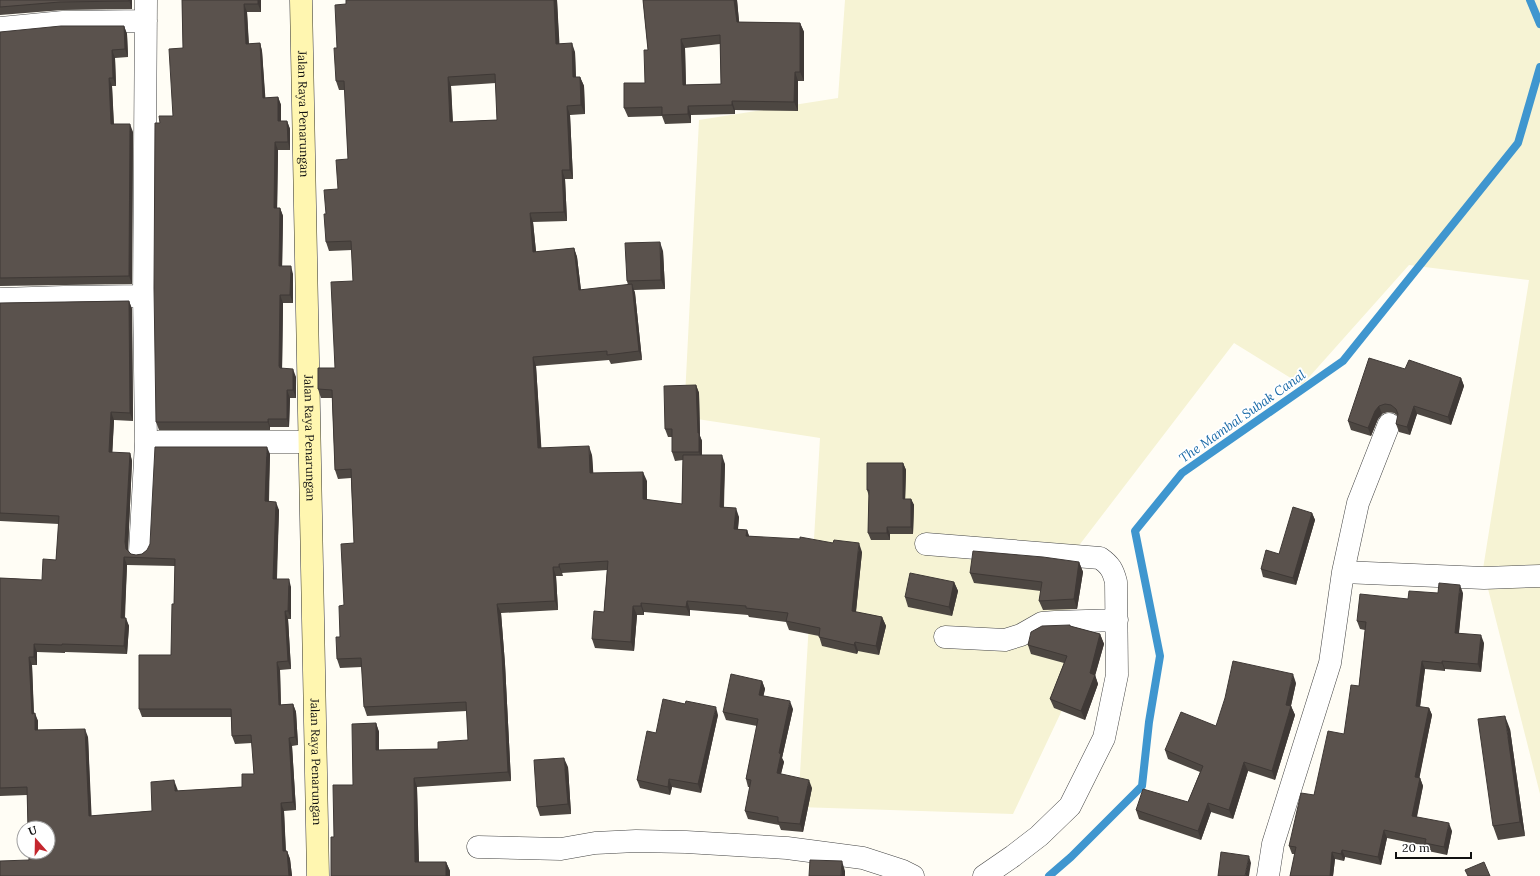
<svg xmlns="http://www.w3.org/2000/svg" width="1540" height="876" viewBox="0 0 1540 876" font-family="Lora,serif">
<rect width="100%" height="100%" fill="#fffdf5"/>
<path fill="#f6f3d4" d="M845 0H1540V794L1483 569 1529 280 1409 265 1302 385 1234 343 1074 552 1064 706 1013 814 798 807 820 438 684 417 699 120 838 98Z"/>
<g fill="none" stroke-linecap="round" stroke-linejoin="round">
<path stroke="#3f96cf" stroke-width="8" d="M1530 0 1540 24
M1049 876 1071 857 1142 786 1149 722 1160 656 1135 531 1182 473 1343 361 1518 143 1540 67"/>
<g stroke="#444" stroke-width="23">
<path id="street" d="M0 28 63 22 146 21
M0 299 64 297 144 296
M146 442H309
M926 544 1100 558C1110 565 1113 570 1116 582L1117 675 1104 738 1070 806 1039 836 1013 856 984 876
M140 551 146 442 144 296 146 0
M1343 572 1358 503 1389 424
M945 637 1005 640 1021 635 1042 623 1055 622 1117 620
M478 847 561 849 595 843 636 841 686 842 787 848 863 858 903 871 913 876
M1268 876 1273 844 1330 663 1343 572 1484 578 1540 576"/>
</g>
<g stroke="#333" stroke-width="23">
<g id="secondary">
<path id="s1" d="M301 0 318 876"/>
</g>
</g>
<use href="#street" stroke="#fff" stroke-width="22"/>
<use href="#secondary" stroke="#fff6b0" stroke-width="22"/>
</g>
<path fill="#4d4742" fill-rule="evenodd" d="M0 0H132V9L63 10 0 15Z
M182 0H261V12H247L249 44 260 43 262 51 265 98 278 97 281 105V121H287L290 129V150H278L277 208H280L283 216 282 266 293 274V303H283L282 368 296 377V398H290L289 427H270V430H159L156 422 160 123 173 116 183 48Z
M557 0 559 44 575 52 576 77H580L584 86 585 114 570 115 573 179H565L567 221 533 222 536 252 574 248 577 257 581 290 628 285 627 281 663 251 665 289 634 290 635 293 642 360 611 364 609 360 536 366 541 448 592 455 593 473 647 481V500L682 504 683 460 675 461 672 452V437H668L665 429 696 385 699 393 700 436 702 441V455L725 464 724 507 739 517 738 529 747 530 749 536 862 552 856 612 882 617 886 626 879 655 858 651 857 654 822 646 819 636 789 630 786 622 749 617 748 615 690 610V616L644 612V615H637L634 651 595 648 592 639 604 612 607 570 562 573 563 576H556L558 610 501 613 505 664 511 781 417 787 419 862H446L450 871V876H331L334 837 376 723 379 732V750L438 749 468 740 467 711 367 716 364 707 362 667 340 668 337 659 344 605 354 543 351 478 338 479 335 470 332 398H321L318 389 335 368 353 281 352 250 329 251 326 242V214L338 189 348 159 345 90H339L336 81 337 48 346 4ZM496 83 497 120 453 122 451 86Z
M643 0H737L739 22 800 23 804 32V81H798V111L735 110V114L691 115V123L665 124 662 116 628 117 624 108 645 83 648 50ZM720 44 721 84 686 85 685 48Z
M124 26 127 34 128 57 115 58 116 86H112L114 124 133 132 132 284 0 286V32Z
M129 301 132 309 133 421 114 420 112 453H130L132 461 128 550 131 554 136 555 142 554 270 454 269 502 279 510 277 579 291 587V619H288L291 669 280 670 281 705 293 704 296 712 298 745 292 746 296 810 284 811 286 851H287L290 859 292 876H0L29 860 27 795 0 796V578L42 580 56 560 59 524 0 521V303ZM127 565 175 566 174 604 171 655 139 709 142 717H231L232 736 235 744 252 743 254 774 242 787 178 791 177 788 152 811 91 816 88 737 38 730V721L34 713 32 665H37V652L65 653V652L127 654 129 626 125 618Z
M1405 369 1461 378 1464 386 1451 425 1417 414 1410 435 1399 432 1396 424 1398 416 1394 413 1388 412 1382 414 1378 419 1371 436 1351 430 1348 421Z
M903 463 906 470 905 499H911L914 505 913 534H890V540H871L868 533 869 496 867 490Z
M1312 513 1315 520 1296 585 1263 577 1261 569 1279 554Z
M1079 562 1083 572 1077 609 1043 610 1039 601 1041 591 974 583 970 573Z
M954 582 958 591 952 616 908 607 905 597Z
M1438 593H1463L1459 633 1484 643 1481 672 1445 669V671L1425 669 1420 707 1429 708 1432 715 1419 778H1420L1423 786 1417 817 1452 831 1447 855 1428 851 1426 846 1387 838 1381 865 1345 857 1344 861 1335 859 1333 876H1290L1295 854H1292L1289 846 1344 734 1359 686 1365 630 1360 629 1357 621 1408 599Z
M1070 625V626L1100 634 1104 644 1095 675 1098 684 1085 720 1054 708 1050 699 1064 663 1031 654 1028 645Z
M762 681 765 689 763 696 793 709 782 758 784 762 781 774 812 788 803 832 781 830 779 825 748 819 745 811 750 787H748L746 779 757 726 726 720 723 712Z
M1296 683 1291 706 1295 715 1275 780 1248 771 1233 819 1211 812 1201 840 1139 819 1136 810 1188 802 1200 772 1168 759 1165 750 1216 726Z
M718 715 701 793 672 787 670 795 640 788 637 780 656 733Z
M1510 729 1525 836 1498 840 1493 826Z
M568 767 571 814 540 816 537 807Z"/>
<path fill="#3f3936" d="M129 0H132V9Z
M258 0H261V12L258 4Z
M554 0H557L560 53 556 44Z
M734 0H737L740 31 737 22Z
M244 4 247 12 249 52 246 44Z
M800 23 804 32V81L800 72Z
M124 26 127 34 128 57 125 49Z
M681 39 685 48 686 94 683 85Z
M260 43 262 51 266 106 263 98Z
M572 43 575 52 576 86 573 77Z
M112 50 115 58 116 86 113 78Z
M795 72 798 81V111L794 102Z
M448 77 451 86 453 131 450 122Z
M580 77 584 86 585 114 581 105Z
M109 78 112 86 114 132 111 124Z
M278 97 281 105V129L278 121Z
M732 101 735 110V114L732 105Z
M567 106 570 115 573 179 570 170Z
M688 106 691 115V123L688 114Z
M287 121 290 129V150L288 142Z
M130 124 133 132 132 284 129 276Z
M275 142 278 150 277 216 274 208Z
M562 170 565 179 567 221 564 212Z
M280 208 283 216 282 274 279 266Z
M530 213 533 222 537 261 533 252Z
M660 242 663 251 665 289 661 280Z
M574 248 577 257 582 299 579 290Z
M291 266 293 274V303L290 295Z
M632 284 635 293 642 360 639 351Z
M280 295 283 303 282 373 279 366Z
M129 301 132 309 133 421 130 413Z
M533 357 536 366 542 457 538 448Z
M293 369 296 377V398L293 390Z
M1461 378 1464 386 1451 425 1448 417Z
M696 385 699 393 700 436 702 441V460L699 452 698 433Z
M287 390 290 398 289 427 287 419Z
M1379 406 1382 414 1378 419 1371 436 1368 428 1375 411Z
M1414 406 1417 414 1410 435 1407 427Z
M111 412 114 420 112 460 109 452Z
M268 419 270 427V430L268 422Z
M589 446 592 455 594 482 590 473Z
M267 447 270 454 268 509 265 501Z
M130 453 132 461 128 550 126 549 125 542Z
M722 455 725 464 723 516 720 507Z
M903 463 906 470 905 505 903 499Z
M643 472 647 481V508L643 499Z
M911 499 914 505 913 534 911 527Z
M276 502 279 510 276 587 273 579Z
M736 508 739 517 737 538 734 529Z
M1312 513 1315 520 1296 585 1293 578Z
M887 527 890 534V540L887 533Z
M747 530 750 539 746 536Z
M859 543 862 552 855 620 852 611Z
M124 557 127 565 124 626 121 618Z
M1079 562 1083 572 1077 609 1074 599Z
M559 564 563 576 559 567Z
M553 567 556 576 558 610 555 601Z
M289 579 291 587V619L288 611Z
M954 582 958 591 952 616 949 607Z
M1460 585 1463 593 1458 640 1455 633Z
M687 601 690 610V616L686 607Z
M641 603 644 612V615L641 606Z
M497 604 501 613 505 664 511 781 508 772Z
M633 606 637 615 634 651 631 642Z
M285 611 288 619 291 669 288 661Z
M882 617 886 626 879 655 876 646Z
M126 618 129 626 127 654 124 646Z
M1100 634 1104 644 1095 676V675L1098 684 1085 720 1081 711 1090 673Z
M1481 635 1484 643 1481 672 1478 664Z
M855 642 858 651 857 654 854 645Z
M34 644 37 652V665L34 657Z
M29 657 32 665 34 722 32 714Z
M1422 661 1425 669 1419 714 1416 706Z
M1442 661 1445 669V671L1442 663Z
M277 662 280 670 281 713 279 705Z
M1293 674 1296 683 1289 714 1286 705Z
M762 681 765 689 762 703 759 695Z
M790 701 793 709 782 758 784 762 779 781 777 773 779 753Z
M293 704 296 712 298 745 295 737Z
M1291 706 1295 715 1275 780 1272 771Z
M716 707 718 715 701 793 698 784Z
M1429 708 1432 715 1418 785 1415 777Z
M35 713 38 721V738L35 730Z
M1505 716 1510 729 1525 836 1520 822Z
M376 723 379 732V759L376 750Z
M85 729 88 737 92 824 89 816Z
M289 738 292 746 296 810 293 802Z
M564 758 568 767 571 814 568 804Z
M1244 762 1248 771 1233 819 1229 810Z
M414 778 417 787 419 871 415 862Z
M1420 778 1423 786 1415 824 1412 816Z
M669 779 672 787 670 795 668 787Z
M174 780 177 788 178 799 175 791Z
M809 780 812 788 803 832 800 824Z
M281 803 284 811 286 859 283 851Z
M1208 803 1211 812 1201 840 1198 831Z
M1449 823 1452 831 1447 855 1444 847Z
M1384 830 1387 838 1381 865 1378 857Z
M1342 850 1345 857 1344 861 1341 854Z
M287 851 290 859 292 876H289Z
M1332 852 1335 859 1333 876H1330Z
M1249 856 1251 863 1249 876H1245Z
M842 861 845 871V876H841Z
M446 862 450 871V876H446Z"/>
<path fill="#5a524d" stroke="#3f3936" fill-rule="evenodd" d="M0 0H129V1L60 2 0 7Z
M182 0H258V4H244L246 44 260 43 263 98 278 97V121H287L288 142H275L274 208H280L279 266H291L290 295H280L279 366 280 368 293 369V390H287V419H268V422H156L154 288 155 123H160L159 116H173L169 49 183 48Z
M346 0H554L556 44 572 43 573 77H580L581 105 567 106 570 170H562L564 212 530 213 533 252 574 248 579 290 632 284 639 351 607 355V351L533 357 538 448 589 446 590 473 643 472V499L682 504 683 455H722L720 507 736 508 734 529 747 530 746 536 800 539V537L833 543 834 540 859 543 852 611 882 617 876 646 855 642 854 645 819 637 820 628 786 621 788 613 746 608V606L687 601 686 607 641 603V606H633L631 642 592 639 594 611 604 612 608 561 559 564V567H553L555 601 497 604 502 655 508 772 414 778 415 862H446V876H331V837H334L333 785H353L352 724 376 723V750L438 749V742L468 740 466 702 364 707 361 658 337 659 336 637H340L339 606 344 605 341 544 354 543 351 469 335 470 332 390 318 389V368H335L331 282 353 281 351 241 326 242 324 214H326L324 190 338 189 336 160 348 159 344 81H336L334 48H337L335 5 346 4ZM495 74 497 120 450 122 448 77Z
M643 0H734L737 22 800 23V72H795L794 102 732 101V105L688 106V114L662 115V107L624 108V83H645L644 50H648ZM720 35 721 84 683 85 681 39Z
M61 26H124L125 49 112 50 113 78H109L111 124H130L129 276 0 278V32Z
M660 242 661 280 627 281 625 243Z
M129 301 130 413 111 412 109 452 130 453 125 542 126 549 131 554 136 555 142 554 147 550 150 544 155 447H267L265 501 276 502 273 579H289L288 611H285L288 661 277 662 279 705 293 704 295 737 289 738 293 802 281 803 283 851H287L289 876H0V861L29 860V852H48V828H28L27 787 0 788V578L42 580 43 559 56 560 59 516 0 513V303ZM124 557 175 559 174 604H172L171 655H139V709H231L232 736 251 735 254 774H242V787L175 791 174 780 151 782 152 811 89 816 85 729 35 730V713L32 714 29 657H34V644L62 645V644L124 646 126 618H121Z
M1369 358 1405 369 1409 360 1461 378 1448 417 1414 406 1407 427 1396 424 1398 414 1396 409 1391 405 1385 404 1379 406 1375 411 1368 428 1348 421Z
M696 385 698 433H699V452H672V429H665L664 386Z
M867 463H903V499H911V527H887V533H868L869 490H867Z
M1293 507 1312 513 1293 578 1261 569 1266 550 1279 554Z
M973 551 1043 557 1079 562 1074 599 1039 601 1042 582 970 573Z
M910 573 954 582 949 607 905 597Z
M1439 583 1460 585 1455 633 1481 635 1478 664 1442 661V663L1422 661 1416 706 1429 708 1415 777 1420 778 1412 816 1449 823 1444 847 1425 843 1426 839 1384 830 1378 857 1342 850 1341 854 1332 852 1330 876H1290L1296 847 1289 846 1301 793 1314 795 1328 731 1344 734 1351 685 1359 686 1366 622 1357 621 1360 594 1408 599 1409 591 1438 593Z
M1070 625V626L1100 634 1090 673 1095 675 1081 711 1050 699 1067 656 1028 645 1031 632 1042 626Z
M1233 661 1293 674 1286 705 1291 706 1272 771 1244 762 1229 810 1208 803 1198 831 1136 810 1143 789 1188 802 1203 766 1165 750 1181 712 1216 726 1225 698Z
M731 674 762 681 759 695 790 701 779 753 781 754 777 773 809 780 800 824 778 822V817L745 811 751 780 746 779 758 719 723 712Z
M663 699 685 704 686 701 716 707 698 784 669 779 668 787 637 780 647 731 656 733Z
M1505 716 1520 822 1493 826 1478 719Z
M564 758 568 804 537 807 534 760Z
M1221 852 1249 856 1245 876H1218Z
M810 860 842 861 841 876H809Z
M1484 862 1490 876H1468L1465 870Z"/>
<g text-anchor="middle" stroke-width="4" stroke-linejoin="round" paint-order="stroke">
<g font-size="12" fill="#111" stroke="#fff">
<text dy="4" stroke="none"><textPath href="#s1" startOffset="114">Jalan Raya Penarungan</textPath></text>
<text dy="4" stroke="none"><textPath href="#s1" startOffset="438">Jalan Raya Penarungan</textPath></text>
<text dy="4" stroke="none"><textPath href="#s1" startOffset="762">Jalan Raya Penarungan</textPath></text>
</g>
<g font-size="13" font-style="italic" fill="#1768a6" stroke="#fff">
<text transform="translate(1242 416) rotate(-35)" y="5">The Mambal Subak Canal</text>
</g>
</g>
<g transform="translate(36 840) rotate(340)"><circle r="19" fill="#ffffff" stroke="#a0a0a0"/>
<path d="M0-3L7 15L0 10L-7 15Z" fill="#c4262e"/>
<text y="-6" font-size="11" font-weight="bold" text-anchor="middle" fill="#111111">U</text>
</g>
<path d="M1396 852v6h75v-6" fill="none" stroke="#111111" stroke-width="2"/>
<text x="1402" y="852" font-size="12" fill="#111111" stroke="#ffffff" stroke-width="3" paint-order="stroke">20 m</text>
</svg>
